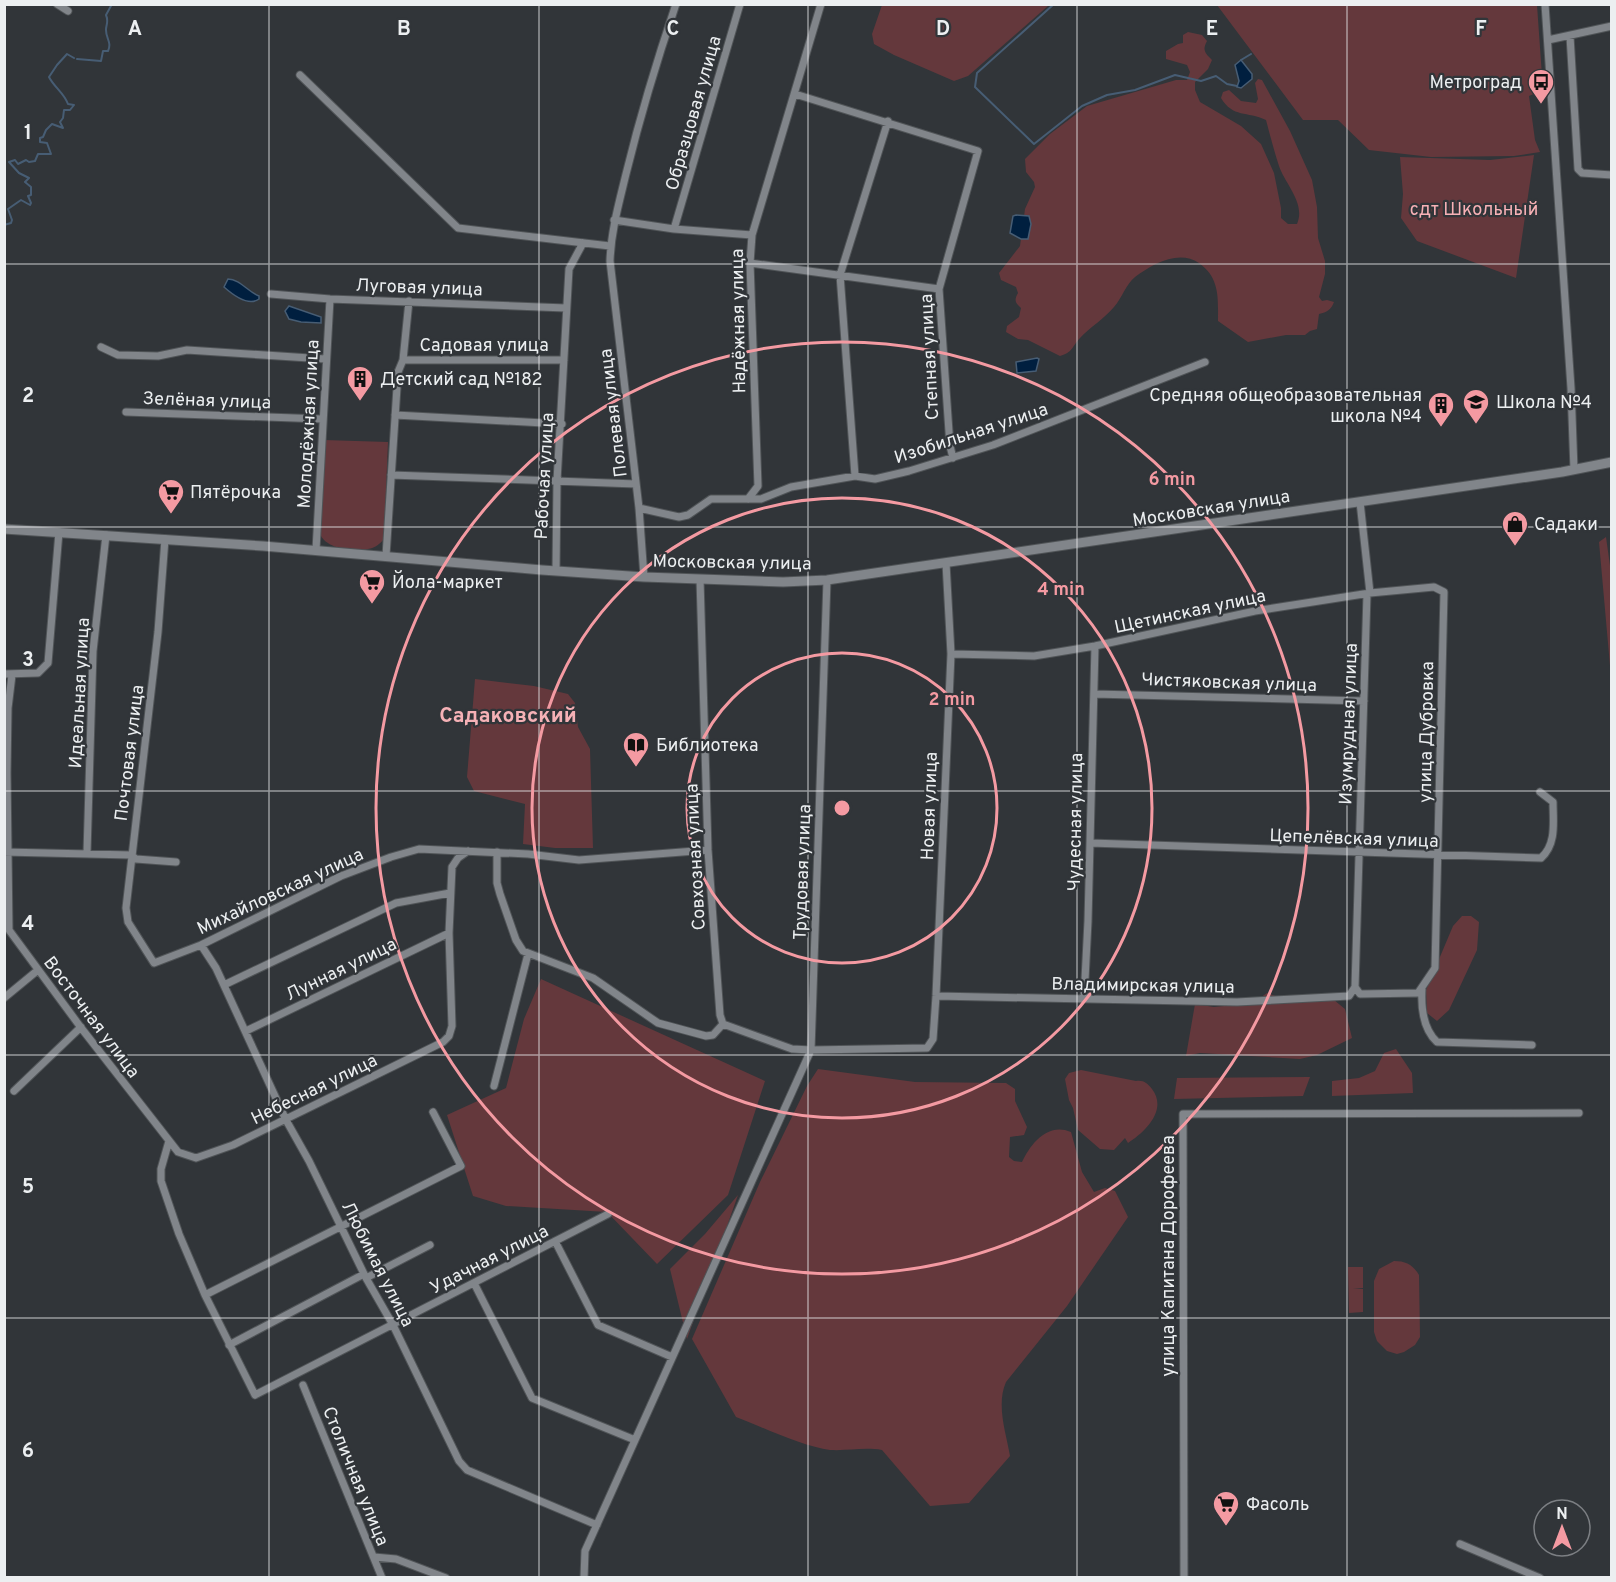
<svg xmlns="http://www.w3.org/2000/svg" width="1616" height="1582" viewBox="0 0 1616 1582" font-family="Overpass,sans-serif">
<rect width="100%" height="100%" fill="#313539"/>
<path fill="#64383c" d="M882 5V4L1049 5 968 76 954 81 894 55 874 44 872 34Z
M1217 5H1537L1543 90 1529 96 1535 140 1540 152 1514 156 1431 157 1369 150 1338 120H1303Z
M1188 32 1202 35 1207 41C1202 50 1205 53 1212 60L1208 69 1195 82V90L1200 102 1241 126 1261 144 1274 173 1281 208V218L1288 224H1297C1306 203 1285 184 1279 166 1274 151 1270 135 1266 120 1247 111 1233 118 1221 98L1223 92 1229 90 1241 101 1256 103 1258 99 1255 83 1258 79 1262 80 1290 131 1312 180 1317 207 1318 238 1325 261V274L1319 297 1322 301 1327 300 1334 302C1331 310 1327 312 1319 314L1317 329 1310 331 1305 335H1286L1248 342 1218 321C1218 298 1220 278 1199 263 1179 249 1152 264 1135 277 1126 284 1122 298 1114 307 1104 319 1090 327 1080 338 1071 348 1073 352 1060 356L1028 340 1018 339 1006 332 1007 326 1019 317 1021 308C1015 303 1014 300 1018 293L1016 287 1001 280 999 273 1020 246 1025 209 1035 187 1034 182 1026 172 1025 159 1050 134 1087 106 1176 80H1187L1190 72 1187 65 1166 59V51L1178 44 1183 43V35Z
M1534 155 1516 278 1417 241 1401 218 1403 194 1400 157 1490 160Z
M324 440 388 442 384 539C380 544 375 548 368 549 353 552 326 549 320 534Z
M1606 537 1612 580 1611 677 1599 542Z
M475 679 534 686 568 694 575 703 578 727 590 749 593 848H555L523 844 525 804 474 791 467 777Z
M1462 916H1471L1479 922 1477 950 1449 1010 1437 1021 1427 1013 1426 990 1453 926Z
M541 979 765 1081 728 1195 657 1264 607 1212 506 1206 473 1196 447 1115 506 1088 524 1019Z
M1267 993 1281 998 1320 994 1334 1000 1345 1009 1352 1038 1317 1055 1300 1059 1200 1053 1186 1056 1195 1004 1214 1007 1253 1003Z
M1396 1049 1412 1073 1413 1093 1332 1096V1081L1359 1078 1375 1071 1384 1053Z
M818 1069 915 1082 1006 1083 1015 1089V1101L1027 1127 1024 1135 1010 1137 1009 1157 1014 1161 1022 1162C1031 1143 1048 1122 1071 1132L1082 1172 1094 1192 1105 1188 1115 1191 1128 1217 1067 1306 1006 1382C996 1405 1006 1432 1010 1456L969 1503 930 1506 882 1450C864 1447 848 1451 830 1450 804 1447 762 1427 736 1417L692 1339 760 1182 807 1086Z
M1081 1070 1136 1081C1144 1080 1147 1083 1152 1089 1168 1110 1145 1132 1128 1143L1125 1138 1114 1150 1100 1149 1078 1130 1073 1108 1069 1100 1065 1079 1069 1073Z
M1310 1077 1303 1096 1174 1099 1177 1078Z
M738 1195 687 1339 670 1269 705 1234Z
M1394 1261C1406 1261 1413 1265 1419 1275L1420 1337 1415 1345 1404 1352 1397 1354 1387 1351 1377 1341 1374 1332V1281L1379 1269Z
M1348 1267H1363V1288H1353L1363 1289V1312L1349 1313Z"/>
<path fill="#001f3f" stroke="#475d74" stroke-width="1.5" d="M1241 60 1252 74V79L1241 88 1237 87 1239 81 1235 65Z
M1016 215 1029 216 1031 224 1028 239H1021L1010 233 1013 216Z
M228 279C240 279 248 292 259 296V299C248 307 233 295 224 287Z
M289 306 321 317V323L301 322 289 319 285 311Z
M1037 358 1039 359 1036 371 1017 373 1016 362Z"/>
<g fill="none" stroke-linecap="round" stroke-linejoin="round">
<path stroke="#475d74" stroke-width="2" d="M1054 4 977 73 975 87 1034 144 1082 106 1107 95 1135 90 1175 75 1201 81 1216 76 1227 84 1237 86
M77 59 101 61 103 51H108C112 42 106 39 106 30 106 24 109 22 106 15L112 4
M1241 60 1251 54
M4 225 11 223 12 220 8 209 21 200 30 205 31 203 28 196 31 195V187L25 182 29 178 19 173 9 162 15 160 18 164 26 160 29 162 35 161 38 154H51L47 143 40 142V138L43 137 46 130 52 124 63 128 60 122 63 118 64 110H70L74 105 68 104C64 93 54 87 49 77L57 65 67 54 74 58"/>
<g stroke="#505457" stroke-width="9">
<path id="street" d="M57 4 68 11
M1545 4 1571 388 1574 470
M1570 36 1578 169 1582 173 1612 175
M1548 40 1612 26
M300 75 458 228 610 246
M795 94 978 151 939 289 950 446 953 458
M614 220 674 229 752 235
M674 229 740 4
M750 263 939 289
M271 294 330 299 566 308
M101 347 118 355 158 356 187 350 325 359
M403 360H564
M126 412 322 419
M395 415 562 424
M391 475 636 484
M855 476 840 275 888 121
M748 499 758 486 750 263 752 235 821 4
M1360 502 1370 593
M639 508 679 517 688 515 711 499H761L791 487 855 476 875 479 909 471 993 445 1205 362
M165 539 158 632 126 908 128 922 154 963 201 945 341 876 391 857 419 849 528 854 579 860 708 850
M316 550 330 299
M386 556 398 372 403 360 409 301
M556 571 557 481 569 269 583 243
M644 577 639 508 610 261C611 231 619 203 626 174 640 117 657 60 676 4
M700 579 708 850 720 1015 723 1024
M827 580 811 1050 927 1048 933 1039 936 996 951 654 946 563
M951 654 1034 656 1095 646 1255 611 1370 593 1434 587 1444 592 1435 968 1418 993 1360 994 1355 987
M4 674 38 673 48 663 59 532
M12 675 8 708 7 773 9 930 82 1029 178 1152 196 1158 233 1145 443 1042 449 1036 452 1026 449 933 452 867 458 858 468 851
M1094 694 1364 701
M1090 843 1541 858C1557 844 1553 821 1553 802L1540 792
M4 852 131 855 136 859 176 862
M497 852V883L500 894 516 940 523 951 593 978 658 1023 706 1036 713 1035 723 1024
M87 853 93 651 106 535
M201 945 216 968 286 1120 309 1161 366 1278 393 1325 459 1461 467 1470 597 1525
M224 985 396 903 450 893
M1422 989C1421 1007 1423 1029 1437 1042L1532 1045
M936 996 1237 1002 1349 996 1355 987 1367 594
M4 998 38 970
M1084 999 1088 921 1095 646
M246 1031 449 933
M494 1086 528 954
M14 1091 81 1027
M169 1141 161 1169V1181L179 1234 205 1295 255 1395 608 1214
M555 1241 598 1325 672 1357
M366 1278 430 1245
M474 1283 532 1398 635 1440
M205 1295 461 1166 433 1112
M229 1345 364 1274
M303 1385 382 1578
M1460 1544 1540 1578
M374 1557 396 1559 446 1578
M584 1578 585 1551 811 1050 792 1049 723 1024
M1184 1578 1183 1114 1579 1113"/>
</g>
<g stroke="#505457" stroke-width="11">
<path id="secondary" d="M4 529 263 546 542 570 644 577 783 582 827 580 1562 472 1612 462"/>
</g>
<use href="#street" stroke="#81858a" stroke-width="7"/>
<use href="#secondary" stroke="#81858a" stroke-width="9"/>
</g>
<path fill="none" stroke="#eceff1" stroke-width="1.5" stroke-opacity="0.55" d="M269 4V1578M539 4V1578M808 4V1578M1077 4V1578M1347 4V1578M4 264H1612M4 527H1612M4 791H1612M4 1055H1612M4 1318H1612"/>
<g fill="none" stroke="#f49aa2" stroke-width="3">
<circle cx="842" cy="808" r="155"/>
<circle cx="842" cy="808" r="310"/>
<circle cx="842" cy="808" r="466"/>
</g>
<defs>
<g id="bus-pin" transform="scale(1.35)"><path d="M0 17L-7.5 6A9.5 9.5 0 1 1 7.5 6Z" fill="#f49aa2" stroke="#313539"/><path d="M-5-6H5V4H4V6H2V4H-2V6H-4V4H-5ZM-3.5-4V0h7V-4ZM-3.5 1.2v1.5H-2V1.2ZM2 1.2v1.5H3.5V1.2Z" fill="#111"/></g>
<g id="building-pin" transform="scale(1.35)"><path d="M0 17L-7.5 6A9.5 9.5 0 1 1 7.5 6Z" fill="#f49aa2" stroke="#313539"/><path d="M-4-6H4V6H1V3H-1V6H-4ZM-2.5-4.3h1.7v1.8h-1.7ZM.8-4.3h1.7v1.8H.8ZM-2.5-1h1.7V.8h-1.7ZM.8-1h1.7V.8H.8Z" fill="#111"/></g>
<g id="school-pin" transform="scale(1.35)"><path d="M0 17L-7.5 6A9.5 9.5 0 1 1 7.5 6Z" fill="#f49aa2" stroke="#313539"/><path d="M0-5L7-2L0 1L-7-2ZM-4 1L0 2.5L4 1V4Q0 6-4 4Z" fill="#111"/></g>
<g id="supermarket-pin" transform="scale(1.35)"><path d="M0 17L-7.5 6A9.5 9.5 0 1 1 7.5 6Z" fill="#f49aa2" stroke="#313539"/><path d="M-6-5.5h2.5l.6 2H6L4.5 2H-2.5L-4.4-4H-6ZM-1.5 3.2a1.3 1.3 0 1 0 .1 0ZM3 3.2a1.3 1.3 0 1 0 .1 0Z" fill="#111"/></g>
<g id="shop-pin" transform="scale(1.35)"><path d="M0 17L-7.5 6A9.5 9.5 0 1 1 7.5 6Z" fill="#f49aa2" stroke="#313539"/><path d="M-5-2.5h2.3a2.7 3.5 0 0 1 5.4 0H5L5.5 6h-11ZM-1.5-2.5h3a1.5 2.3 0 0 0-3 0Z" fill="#111"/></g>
<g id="library-pin" transform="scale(1.35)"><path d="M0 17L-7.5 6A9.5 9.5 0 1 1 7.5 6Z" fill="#f49aa2" stroke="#313539"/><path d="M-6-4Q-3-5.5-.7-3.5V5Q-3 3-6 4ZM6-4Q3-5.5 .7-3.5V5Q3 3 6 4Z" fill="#111"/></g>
</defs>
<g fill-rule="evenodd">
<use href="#bus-pin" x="1541" y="82"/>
<use href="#building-pin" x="360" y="379"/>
<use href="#school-pin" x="1476" y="402"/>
<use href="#building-pin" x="1441" y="405"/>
<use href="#supermarket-pin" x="171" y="492"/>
<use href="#shop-pin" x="1515" y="524"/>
<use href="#supermarket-pin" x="372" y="582"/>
<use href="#library-pin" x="636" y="745"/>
<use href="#supermarket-pin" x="1226" y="1504"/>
</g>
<g text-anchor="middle" stroke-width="4.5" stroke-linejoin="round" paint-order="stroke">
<g font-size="18" fill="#eceff1" stroke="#313539" text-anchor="start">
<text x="1522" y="88" text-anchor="end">Метроград</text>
<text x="380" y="385">Детский сад №182</text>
<text x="1422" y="401" text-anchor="end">Средняя общеобразовательная<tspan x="1422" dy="21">школа №4</tspan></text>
<text x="1496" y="408">Школа №4</text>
<text x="190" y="498">Пятёрочка</text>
<text x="1534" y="530">Садаки</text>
<text x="392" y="588">Йола-маркет</text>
<text x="656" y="751">Библиотека</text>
<text x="1246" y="1510">Фасоль</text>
</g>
<g font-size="18" fill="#eceff1" stroke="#313539">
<text transform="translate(693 113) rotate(-74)" y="6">Образцовая улица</text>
<text transform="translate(419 287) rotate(2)" y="6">Луговая улица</text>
<text transform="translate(738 321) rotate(-91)" y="6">Надёжная улица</text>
<text x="484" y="351">Садовая улица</text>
<text transform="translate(929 357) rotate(-93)" y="6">Степная улица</text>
<text transform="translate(207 400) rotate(2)" y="6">Зелёная улица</text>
<text transform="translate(613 413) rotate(-97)" y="6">Полевая улица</text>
<text transform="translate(308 424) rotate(-87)" y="6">Молодёжная улица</text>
<text transform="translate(971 433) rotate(-18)" y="6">Изобильная улица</text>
<text transform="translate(544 476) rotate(-87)" y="6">Рабочая улица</text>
<text transform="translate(1211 508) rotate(-9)" y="6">Московская улица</text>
<text transform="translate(732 562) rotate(1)" y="6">Московская улица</text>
<text transform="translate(1190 611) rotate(-12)" y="6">Щетинская улица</text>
<text transform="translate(1229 682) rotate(2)" y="6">Чистяковская улица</text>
<text transform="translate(79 693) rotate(-87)" y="6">Идеальная улица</text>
<text transform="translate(1348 724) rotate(-88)" y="6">Изумрудная улица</text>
<text transform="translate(1426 732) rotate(-89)" y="6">улица Дубровка</text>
<text transform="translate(129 753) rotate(-83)" y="6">Почтовая улица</text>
<text transform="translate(929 806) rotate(-88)" y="6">Новая улица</text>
<text transform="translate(1075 822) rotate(-89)" y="6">Чудесная улица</text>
<text transform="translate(1354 838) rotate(2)" y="6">Цепелёвская улица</text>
<text transform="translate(695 857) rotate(-93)" y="6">Совхозная улица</text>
<text transform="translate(802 872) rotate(-88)" y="6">Трудовая улица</text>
<text transform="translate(280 891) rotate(-25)" y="6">Михайловская улица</text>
<text transform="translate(341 969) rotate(-26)" y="6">Лунная улица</text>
<text transform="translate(1143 985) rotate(1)" y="6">Владимирская улица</text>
<text transform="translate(92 1017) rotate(53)" y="6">Восточная улица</text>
<text transform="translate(314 1089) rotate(-26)" y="6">Небесная улица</text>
<text transform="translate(1168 1256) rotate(-90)" y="6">улица Капитана Дорофеева</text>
<text transform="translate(489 1259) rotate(-27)" y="6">Удачная улица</text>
<text transform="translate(378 1264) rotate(63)" y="6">Любимая улица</text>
<text transform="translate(356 1476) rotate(68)" y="6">Столичная улица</text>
</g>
<g font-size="18" fill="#f8b1b6" stroke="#313539">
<text x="1474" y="215">сдт Школьный</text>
</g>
<g font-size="21" font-weight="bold" fill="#f5b1b6" stroke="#313539">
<text x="508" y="722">Садаковский</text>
</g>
</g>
<g font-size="20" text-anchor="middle" font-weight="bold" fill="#eceff1" stroke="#313539" stroke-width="4.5" stroke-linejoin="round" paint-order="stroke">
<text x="135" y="35">A</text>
<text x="404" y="35">B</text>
<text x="673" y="35">C</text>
<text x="943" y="35">D</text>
<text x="1212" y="35">E</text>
<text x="1481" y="35">F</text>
<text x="28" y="139">1</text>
<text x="28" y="402">2</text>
<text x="28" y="666">3</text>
<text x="28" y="930">4</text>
<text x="28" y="1193">5</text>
<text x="28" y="1457">6</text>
</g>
<circle cx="842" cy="808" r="9" fill="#f49aa2" stroke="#313539" stroke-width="3"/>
<g font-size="18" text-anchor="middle" font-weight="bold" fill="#f49aa2" stroke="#313539" stroke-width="4.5" stroke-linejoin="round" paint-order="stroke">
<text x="1172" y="485">6 min</text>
<text x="1061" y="595">4 min</text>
<text x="952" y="705">2 min</text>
</g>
<rect width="1616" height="1582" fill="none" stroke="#eceff1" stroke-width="12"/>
<g transform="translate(1562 1528)"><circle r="28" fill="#313539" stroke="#7c7f83" stroke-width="1.5"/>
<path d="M0-4.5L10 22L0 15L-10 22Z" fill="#f49aa2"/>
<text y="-9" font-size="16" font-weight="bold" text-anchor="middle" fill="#eceff1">N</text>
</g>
</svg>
